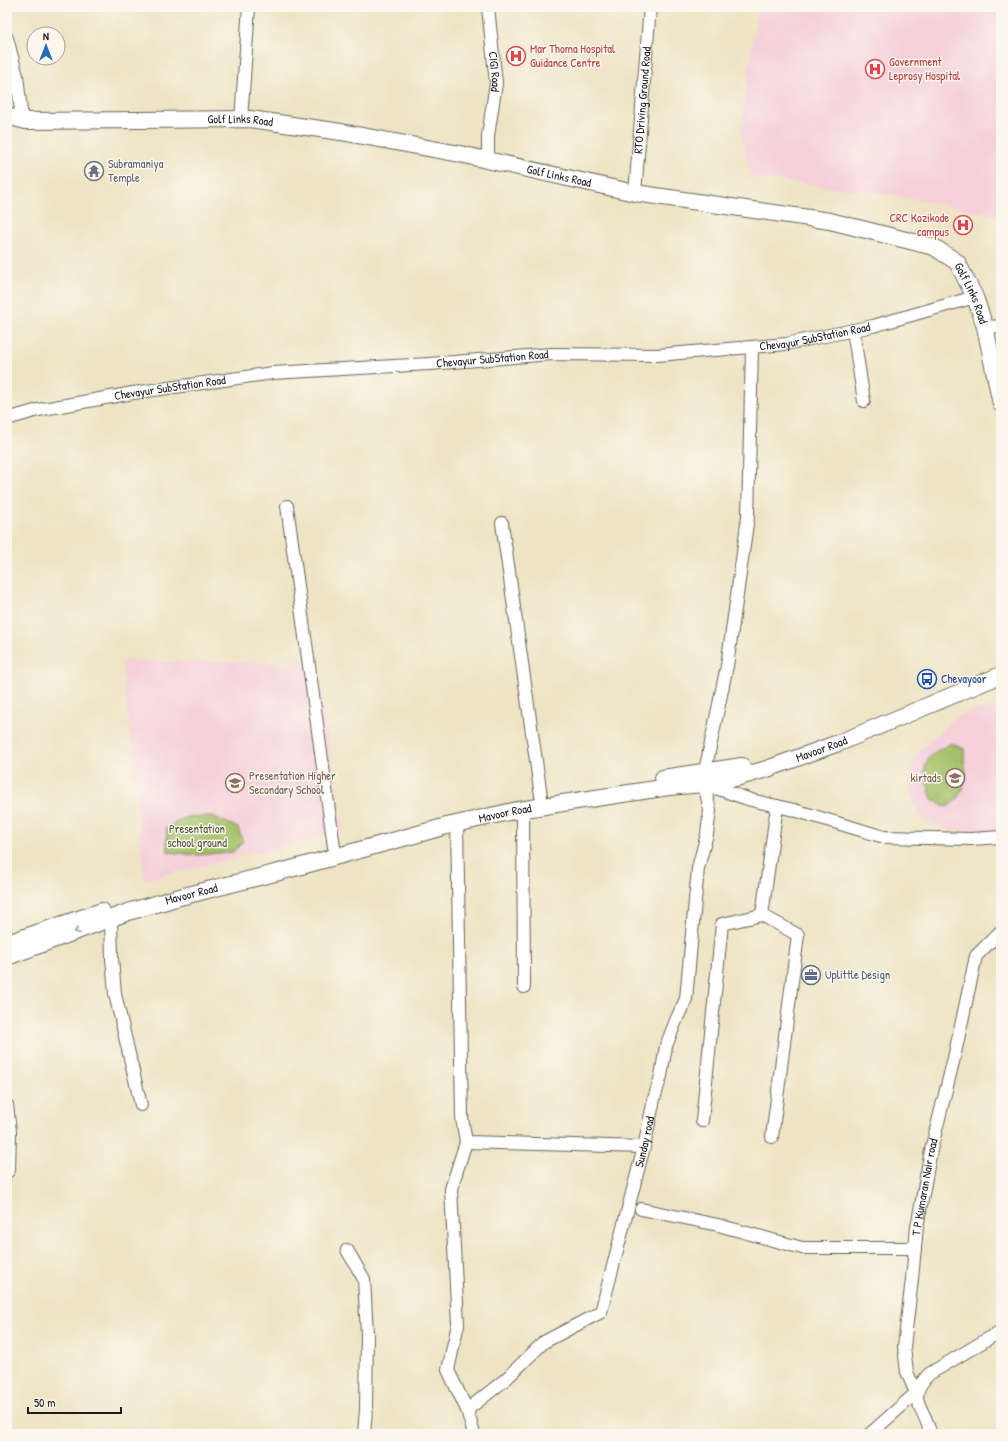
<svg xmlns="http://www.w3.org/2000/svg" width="1008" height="1441" viewBox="0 0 1008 1441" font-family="'Patrick Hand',sans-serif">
<rect width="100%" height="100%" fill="#fbf7ec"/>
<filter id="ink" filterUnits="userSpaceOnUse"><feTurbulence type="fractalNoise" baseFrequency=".025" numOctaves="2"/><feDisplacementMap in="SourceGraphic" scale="8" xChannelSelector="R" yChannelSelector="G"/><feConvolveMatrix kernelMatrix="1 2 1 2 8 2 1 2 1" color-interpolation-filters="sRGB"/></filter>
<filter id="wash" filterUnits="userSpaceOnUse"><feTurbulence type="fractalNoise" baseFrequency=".012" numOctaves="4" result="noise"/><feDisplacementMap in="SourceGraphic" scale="16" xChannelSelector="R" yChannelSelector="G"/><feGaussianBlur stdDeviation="0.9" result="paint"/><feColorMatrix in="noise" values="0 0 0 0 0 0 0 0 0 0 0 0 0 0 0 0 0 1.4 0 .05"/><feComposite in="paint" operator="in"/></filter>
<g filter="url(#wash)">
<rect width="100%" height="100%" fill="#eee4c5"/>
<path fill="#f5cfda" d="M758 7H1001V216L900 196 752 177 740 131Z
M122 661 316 663 343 831 145 880Z
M996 706 1001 708V830L970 832 942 828 925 821 917 809 909 789 910 768 917 753 928 742 956 717 966 713Z"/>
<path fill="#a4c067" stroke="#606e42" d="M952 743 964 749V762L967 774 963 789 956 800 947 807 932 799C922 767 918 759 952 743Z
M212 816 238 828 243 842 233 852 197 855 168 852 166 828 186 817Z"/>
</g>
<g filter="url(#ink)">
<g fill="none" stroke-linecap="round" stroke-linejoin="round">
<g stroke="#666257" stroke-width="14">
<g id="street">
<path id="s1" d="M488 7 496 83 488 136V161"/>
<path d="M7 38 17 76 22 120"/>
<path d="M241 120 249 7"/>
<path id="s2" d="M635 193 650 7"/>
<path d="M985 327 1001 326"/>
<path d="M853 330 864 401"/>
<path id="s3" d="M7 419 38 410 133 393 273 373 429 364 551 354 657 355 786 344 873 326 975 297"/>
<path d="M287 506 334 847"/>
<path d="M502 523 541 796"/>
<path d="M705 771 727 666 748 517 752 347"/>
<path d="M523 809 524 987"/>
<path d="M457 823 462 1118 466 1142 644 1147"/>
<path d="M111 919 112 958 115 994 141 1105"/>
<path d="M7 1105 10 1132 9 1170 7 1172"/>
<path d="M702 1121 722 924 762 915"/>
<path d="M772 1137 798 935 762 915 777 806"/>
<path d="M466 1142 451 1189 458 1324 448 1370 467 1410"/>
<path d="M641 1209 718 1225 802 1248H915"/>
<path d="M347 1250 364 1279 367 1334 366 1409 364 1434"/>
<path id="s4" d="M474 1434 467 1410 506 1379 544 1342 601 1312 644 1147 654 1099 661 1076 666 1046 677 1018 686 999 698 868 707 834 710 810 704 784 751 800 794 810 884 837 971 839 1001 837"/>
<path id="s5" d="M870 1434 916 1393 907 1372 904 1347 912 1279 917 1227 931 1150 954 1058 976 956 1001 931"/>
<path d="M930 1434C927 1407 903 1401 929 1374L1001 1331"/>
</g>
</g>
<g stroke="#666257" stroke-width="18">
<g id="secondary">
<path id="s6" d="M7 116 26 121 250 119 341 132 460 154 635 193 830 221 934 247 957 262 975 297 985 327 1001 404"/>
<path d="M663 778 742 766"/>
<path d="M7 943 102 911"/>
<path id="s7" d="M7 957 128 912 176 898 287 870 447 826 513 811 563 803 669 787 704 784 736 778 767 769 841 742 1001 675"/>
</g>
</g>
<use href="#street" stroke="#fff" stroke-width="12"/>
<use href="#secondary" stroke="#fff" stroke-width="16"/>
</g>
<defs><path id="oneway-chevron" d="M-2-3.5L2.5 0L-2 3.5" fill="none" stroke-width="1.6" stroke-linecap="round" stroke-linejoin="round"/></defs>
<use stroke="#999" href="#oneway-chevron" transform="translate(77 931) rotate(160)"/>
</g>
<defs>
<g id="hospital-ring" transform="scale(1)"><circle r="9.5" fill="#fbf7ec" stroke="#e0444e" stroke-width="1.5"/><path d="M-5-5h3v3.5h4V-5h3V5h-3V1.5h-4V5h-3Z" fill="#e0444e"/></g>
<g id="temple-ring" transform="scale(1)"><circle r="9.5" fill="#fbf7ec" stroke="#6b7280" stroke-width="1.5"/><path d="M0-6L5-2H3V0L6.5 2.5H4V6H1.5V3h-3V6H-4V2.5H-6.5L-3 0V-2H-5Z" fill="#6b7280"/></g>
<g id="bus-ring" transform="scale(1)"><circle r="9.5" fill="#fbf7ec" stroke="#1a4fb4" stroke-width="1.5"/><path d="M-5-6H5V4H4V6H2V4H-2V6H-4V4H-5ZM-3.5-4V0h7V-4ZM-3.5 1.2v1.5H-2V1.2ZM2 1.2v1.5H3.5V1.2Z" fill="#1a4fb4"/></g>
<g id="school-ring" transform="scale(1)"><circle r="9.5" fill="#fbf7ec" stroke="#8d6e63" stroke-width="1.5"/><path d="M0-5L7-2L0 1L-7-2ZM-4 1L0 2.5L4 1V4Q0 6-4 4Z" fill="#8d6e63"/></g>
<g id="office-ring" transform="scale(1)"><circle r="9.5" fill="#fbf7ec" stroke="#5c6f8a" stroke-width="1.5"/><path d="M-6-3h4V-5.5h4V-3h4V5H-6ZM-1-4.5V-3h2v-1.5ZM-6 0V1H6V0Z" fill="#5c6f8a"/></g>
</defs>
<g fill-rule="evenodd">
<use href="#hospital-ring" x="516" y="56"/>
<use href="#hospital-ring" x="875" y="69"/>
<use href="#temple-ring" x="94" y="171"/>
<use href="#hospital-ring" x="963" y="225"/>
<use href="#bus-ring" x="927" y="679"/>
<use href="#school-ring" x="955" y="778"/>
<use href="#school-ring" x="235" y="783"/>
<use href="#office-ring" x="811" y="975"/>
</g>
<g text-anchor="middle" stroke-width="3" stroke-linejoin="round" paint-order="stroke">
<g font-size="12" fill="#be3a42" stroke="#fbf7ec" text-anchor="start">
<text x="530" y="53">Mar Thoma Hospital<tspan x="530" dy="14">Guidance Centre</tspan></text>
<text x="889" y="66">Government<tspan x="889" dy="14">Leprosy Hospital</tspan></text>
<text x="949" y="222" text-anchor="end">CRC Kozikode<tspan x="949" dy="14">campus</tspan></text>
</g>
<g font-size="12" fill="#1c1c1c" stroke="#fbf7ec">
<text dy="4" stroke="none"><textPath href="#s1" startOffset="65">CIGI Road</textPath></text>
<text dy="4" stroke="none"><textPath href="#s2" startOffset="93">RTO Driving Ground Road</textPath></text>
<text dy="4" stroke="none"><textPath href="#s6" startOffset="234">Golf Links Road</textPath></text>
<text dy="4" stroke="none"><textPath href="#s6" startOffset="558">Golf Links Road</textPath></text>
<text dy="4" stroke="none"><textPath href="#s6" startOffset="1002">Golf Links Road</textPath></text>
<text dy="4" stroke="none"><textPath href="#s3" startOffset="814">Chevayur SubStation Road</textPath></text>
<text dy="4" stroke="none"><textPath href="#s3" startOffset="490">Chevayur SubStation Road</textPath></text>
<text dy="4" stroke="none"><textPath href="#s3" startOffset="166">Chevayur SubStation Road</textPath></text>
<text dy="4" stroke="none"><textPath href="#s7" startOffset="843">Mavoor Road</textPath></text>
<text dy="4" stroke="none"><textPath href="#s7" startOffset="519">Mavoor Road</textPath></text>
<text dy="4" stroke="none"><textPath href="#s7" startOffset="195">Mavoor Road</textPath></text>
<text dy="4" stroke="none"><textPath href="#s4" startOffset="368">Sunday road</textPath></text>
<text dy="4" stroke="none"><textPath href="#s5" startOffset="271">T P Kumaran Nair road</textPath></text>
</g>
<g font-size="12" fill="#5b616d" stroke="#fbf7ec" text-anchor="start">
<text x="108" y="168">Subramaniya<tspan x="108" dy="14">Temple</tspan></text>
</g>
<g font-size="12" fill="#164399" stroke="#fbf7ec" text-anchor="start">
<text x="941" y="683">Chevayoor</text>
</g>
<g font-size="12" fill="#785e54" stroke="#fbf7ec" text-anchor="start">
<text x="249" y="780">Presentation Higher<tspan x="249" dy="14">Secondary School</tspan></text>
<text x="941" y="782" text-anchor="end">kirtads</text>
</g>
<g font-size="12" fill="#4c5536" stroke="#fbf7ec">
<text x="197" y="833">Presentation<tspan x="197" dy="14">school ground</tspan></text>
</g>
<g font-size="12" fill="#4e5e75" stroke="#fbf7ec" text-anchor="start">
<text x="825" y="979">Uplittle Design</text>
</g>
</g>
<rect width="1008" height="1441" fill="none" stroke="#fbf7ec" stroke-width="24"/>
<g transform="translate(46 46)"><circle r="19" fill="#fbf7ec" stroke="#a29f99"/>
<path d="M0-3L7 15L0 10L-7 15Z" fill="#1f6fb2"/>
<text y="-6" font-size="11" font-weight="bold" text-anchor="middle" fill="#1c1c1c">N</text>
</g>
<path d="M28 1407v6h93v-6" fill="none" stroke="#1c1c1c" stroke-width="2"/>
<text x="34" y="1407" font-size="12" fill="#1c1c1c" stroke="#fbf7ec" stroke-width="3" paint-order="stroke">50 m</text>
</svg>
